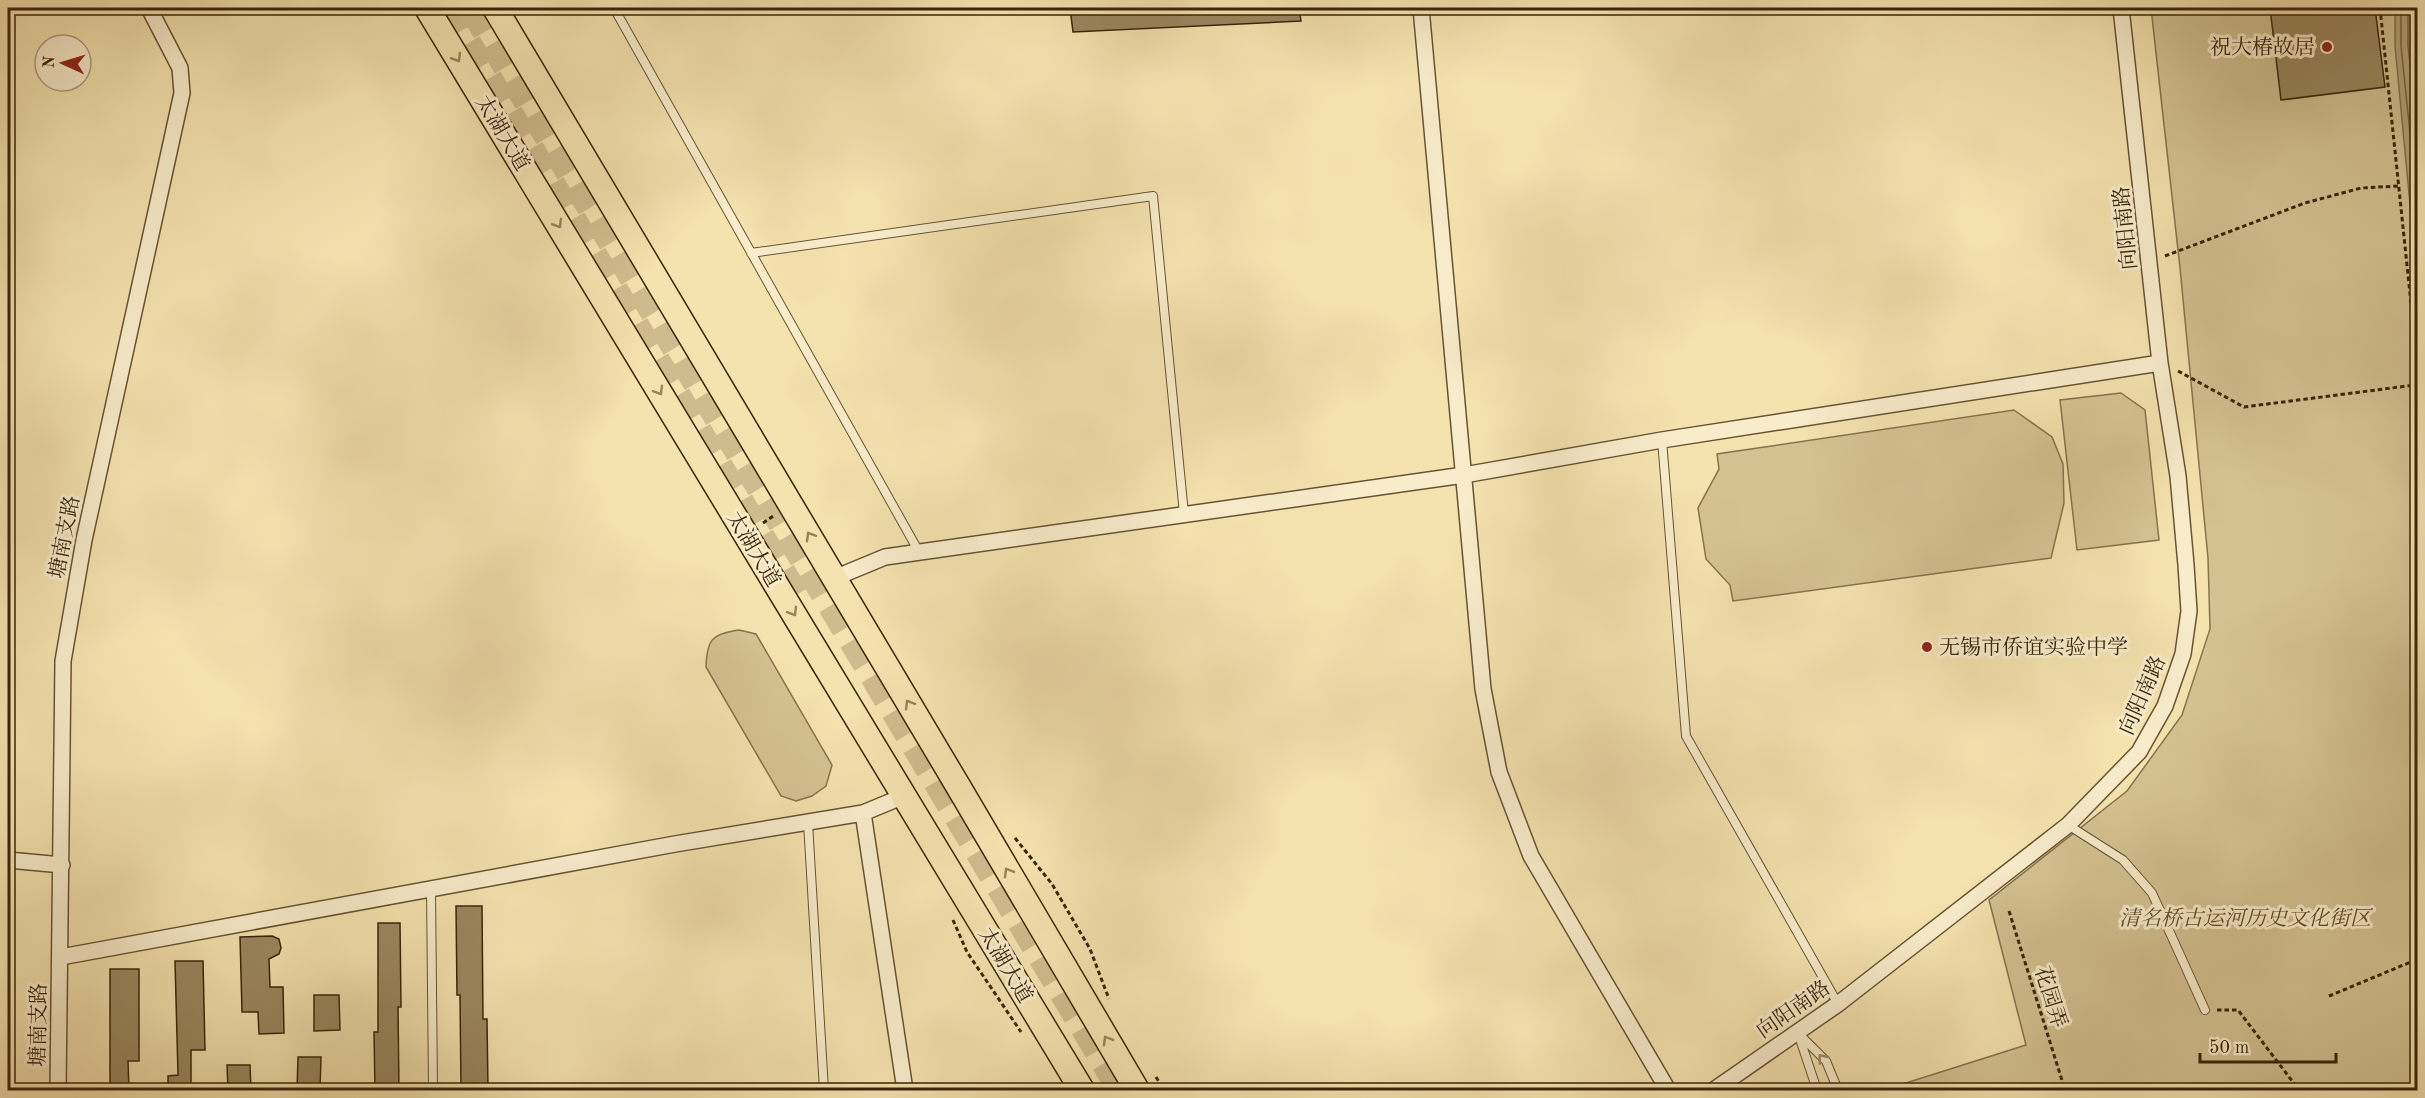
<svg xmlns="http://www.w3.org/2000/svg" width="2425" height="1098" viewBox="0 0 2425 1098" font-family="'Old Standard TT','Noto Serif SC',serif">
<rect width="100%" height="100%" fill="#f4e2af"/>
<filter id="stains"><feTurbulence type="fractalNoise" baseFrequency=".00333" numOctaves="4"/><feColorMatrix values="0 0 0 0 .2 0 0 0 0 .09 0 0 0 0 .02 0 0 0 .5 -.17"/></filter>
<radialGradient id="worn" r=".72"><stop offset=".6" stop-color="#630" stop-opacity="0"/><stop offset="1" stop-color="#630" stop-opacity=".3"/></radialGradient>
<path fill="#d4c293" stroke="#87734e" stroke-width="1.5" d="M2151 8H2417V1090H1884L2026 1045 1989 900 2127 791 2182 715 2210 629 2208 558 2180 268Z
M2121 393 2145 410 2159 540 2077 550 2060 400Z
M2014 410 2052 437 2063 464 2064 503 2051 558 1733 601 1730 585 1706 559 1698 508 1719 469 1717 454Z
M739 630 756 634 832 765 826 786 812 796 796 801 781 796 706 667C707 640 711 634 739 630Z"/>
<path fill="#b5a177" stroke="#846f4b" stroke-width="1.5" d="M2395 8H2417V278L2395 46Z"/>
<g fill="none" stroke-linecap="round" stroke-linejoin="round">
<path stroke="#786240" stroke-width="1.5" d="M2401 8V46L2418 210
M2408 8V46L2418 135"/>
</g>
<path fill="#9b8760" stroke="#3a240a" stroke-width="1.5" d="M1070 8H1299L1301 21 1073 32Z
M2270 8H2375L2385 87 2281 100Z
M456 906H482L483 1019H487L488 1090H461L460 995H457Z
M378 923H400L401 1007H398L399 1090H375L374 1032H378Z
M272 936 279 939 281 948 279 954 269 959 270 987H283L284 1033 259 1034 258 1012H242L240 937Z
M175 961H203L205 1050H191V1090H168V1076L178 1075Z
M110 969H139V1061H128L129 1090H110Z
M314 995H339L340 1030 314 1031Z
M298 1057H321L320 1090H297Z
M227 1065H250L251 1090H228Z"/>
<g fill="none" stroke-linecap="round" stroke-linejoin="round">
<path stroke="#cfbc8e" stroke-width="27" stroke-dasharray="27 14" stroke-linecap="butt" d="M447 8 802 605
M472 8 555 149 820 587 1121 1090"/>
<g stroke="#685433" stroke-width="10">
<path id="lane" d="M614 8 919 552
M751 253 1153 196 1184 514
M1662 440 1686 736 1838 1004
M808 823 824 1090
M2068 825 2123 860 2152 893 2205 1010
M431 888 433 1090
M1797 1032 1826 1061 1838 1090
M1799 1036 1817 1090"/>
</g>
<g stroke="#685433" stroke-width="18">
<path id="street" d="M1421 8 1483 689 1499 772 1531 856 1668 1090
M836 580 844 574 885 557 1464 475 1662 440 2160 363
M863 813 905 1090
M8 860 62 865
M61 957 675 844 863 813 904 796
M58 1090 63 661 84 540 182 93 180 68 149 8
M1714 1090 1838 1004 2068 825 2139 752 2165 706 2183 654 2189 611 2186 565 2178 476 2160 363 2121 8"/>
</g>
<g stroke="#3a240a" stroke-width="27">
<path id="primary" d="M427 8 1082 1090
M495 8 958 786 1137 1090"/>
</g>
<path stroke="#3a240a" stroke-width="3" stroke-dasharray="4.5 3" stroke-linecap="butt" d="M2380 8 2414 332 2418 473
M2165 256 2305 203 2361 188 2398 186
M2178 371 2244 407 2415 385
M763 523 775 515
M1015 838 1052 884 1090 949 1109 999
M2009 911 2065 1090
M953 920 967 952 1021 1032
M2329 996 2418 959
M2217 1010H2238L2299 1090
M1156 1077 1164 1090"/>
<use href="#lane" stroke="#f8eccb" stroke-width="8"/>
<use href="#street" stroke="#f8eccb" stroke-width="15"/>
<use href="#primary" stroke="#f4e2af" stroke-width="24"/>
</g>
<defs><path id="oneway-chevron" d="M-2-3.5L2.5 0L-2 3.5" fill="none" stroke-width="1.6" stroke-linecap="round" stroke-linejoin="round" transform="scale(1.5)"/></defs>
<g stroke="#97835c">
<use href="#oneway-chevron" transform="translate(457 58) rotate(59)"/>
<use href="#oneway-chevron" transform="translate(558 224) rotate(59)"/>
<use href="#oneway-chevron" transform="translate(659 391) rotate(59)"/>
<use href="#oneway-chevron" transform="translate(810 536) rotate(-121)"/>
<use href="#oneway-chevron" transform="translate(793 612) rotate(59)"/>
<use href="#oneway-chevron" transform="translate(909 704) rotate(-121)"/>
<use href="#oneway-chevron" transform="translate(1008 872) rotate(-120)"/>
<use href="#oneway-chevron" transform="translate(1107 1040) rotate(-120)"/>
</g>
<use stroke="#99886a" href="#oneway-chevron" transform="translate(1822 1058) rotate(-129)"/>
<g fill="#8f2418" stroke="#f8eccb" stroke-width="2">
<circle cx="2327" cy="47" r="6"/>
<circle cx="1927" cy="647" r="6"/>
</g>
<g text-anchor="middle" stroke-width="6" stroke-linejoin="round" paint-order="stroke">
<g font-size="21" fill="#3a240a" stroke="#f8eccb" text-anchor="end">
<text x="2315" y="54">祝大椿故居</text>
<text x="1939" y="654" text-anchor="start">无锡市侨谊实验中学</text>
</g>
<g font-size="21" fill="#3a240a" stroke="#f8eccb">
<text transform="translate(503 133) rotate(59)" y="7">太湖大道</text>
<text transform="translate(2125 228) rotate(-96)" y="7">向阳南路</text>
<text transform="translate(64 537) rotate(-79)" y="7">塘南支路</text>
<text transform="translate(754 549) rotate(59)" y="7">太湖大道</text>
<text transform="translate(2142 695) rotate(-66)" y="7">向阳南路</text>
<text transform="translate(1006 965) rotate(59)" y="7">太湖大道</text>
<text transform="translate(2051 997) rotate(73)" y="7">花园弄</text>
<text transform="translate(1793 1009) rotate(-35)" y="7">向阳南路</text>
<text transform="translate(38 1025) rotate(-89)" y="7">塘南支路</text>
</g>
<g font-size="21" font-style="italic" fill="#604c2c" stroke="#f8eccb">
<text x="2245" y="925">清名桥古运河历史文化街区</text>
</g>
</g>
<rect width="2425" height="1098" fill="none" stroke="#f4e2af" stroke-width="30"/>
<rect x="9" y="9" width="2407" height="1080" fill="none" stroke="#3a240a" stroke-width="3"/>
<rect x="15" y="15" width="2395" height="1068" fill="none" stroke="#3a240a" stroke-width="1.5"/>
<g transform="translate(63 63) rotate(274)"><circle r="28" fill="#f8eccb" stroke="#ac9c7e" stroke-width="1.5"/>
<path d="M0-4.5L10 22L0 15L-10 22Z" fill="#8f2418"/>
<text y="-9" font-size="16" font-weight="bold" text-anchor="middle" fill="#3a240a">N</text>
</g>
<path d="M2200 1053v9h136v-9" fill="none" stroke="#3a240a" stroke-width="3"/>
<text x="2209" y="1053" font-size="18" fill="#3a240a" stroke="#f8eccb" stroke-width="4.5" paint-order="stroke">50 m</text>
<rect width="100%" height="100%" filter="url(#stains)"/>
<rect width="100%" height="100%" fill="url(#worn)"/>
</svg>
